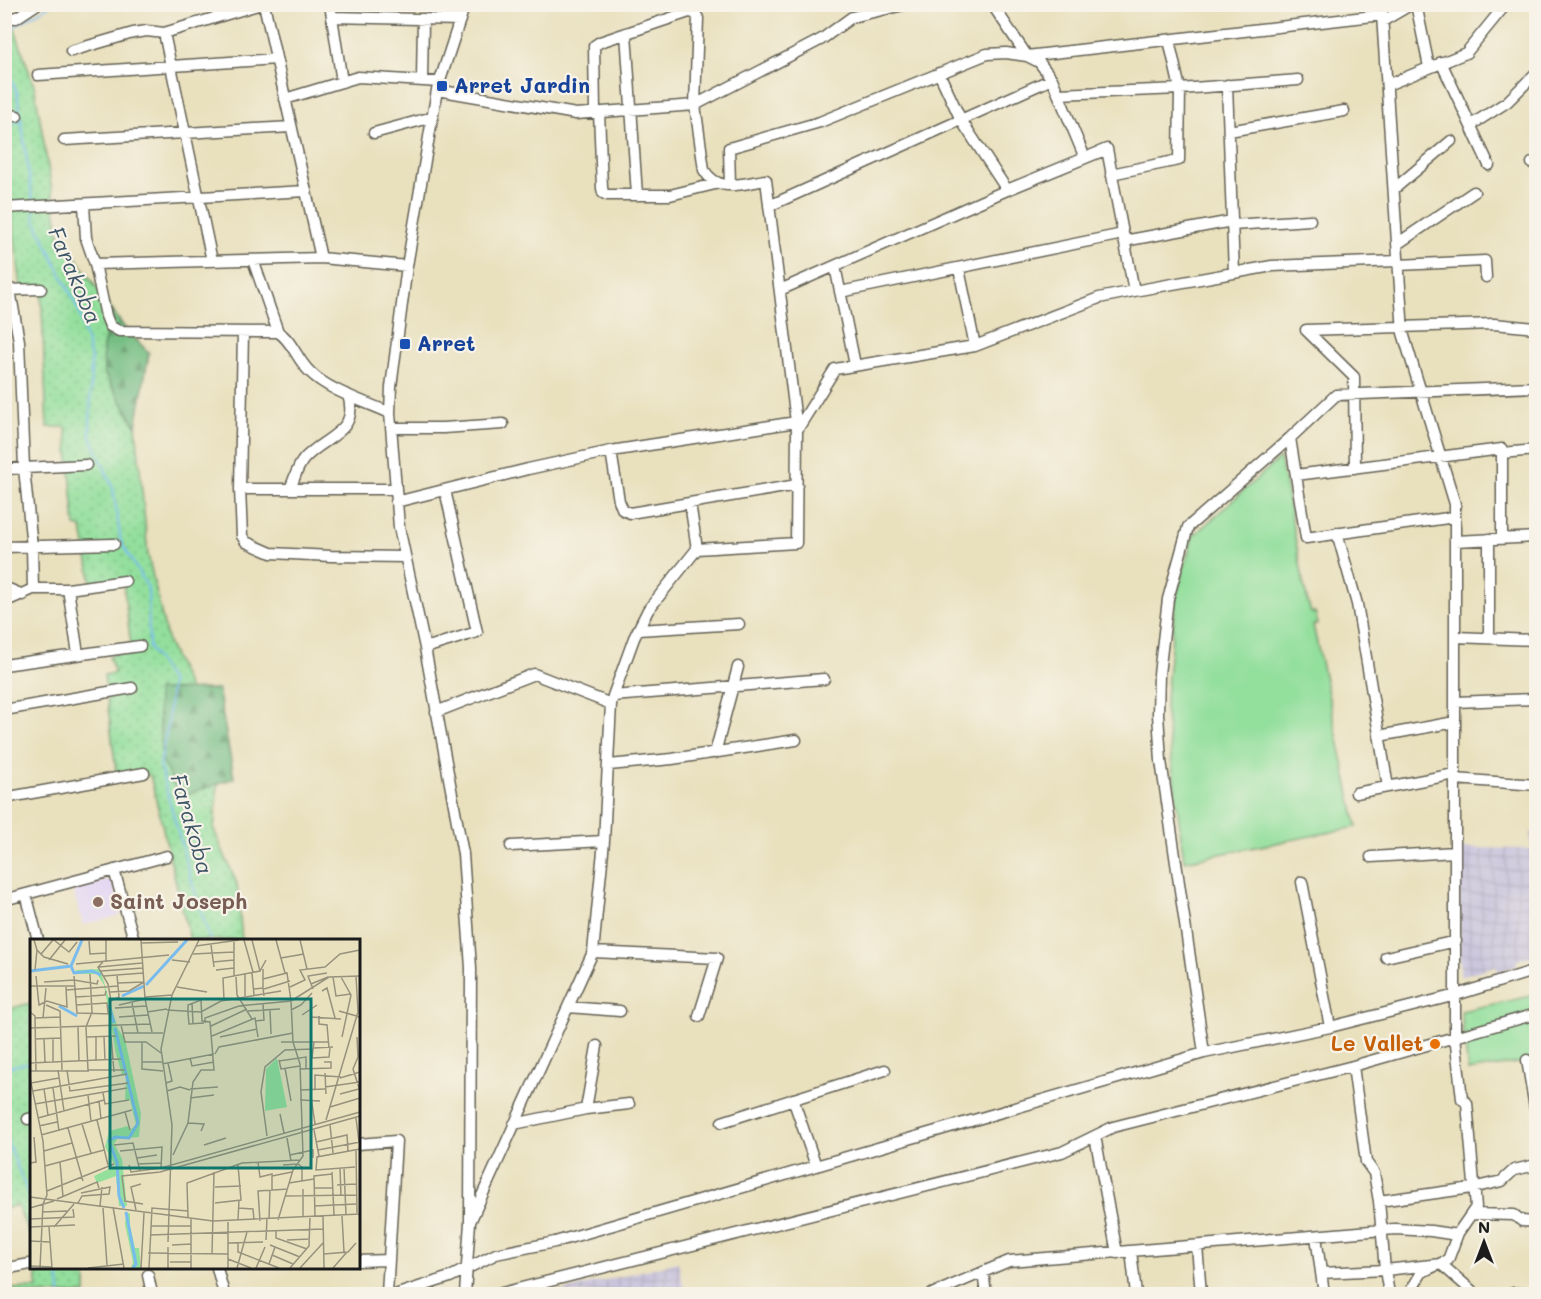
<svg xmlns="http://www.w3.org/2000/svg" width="1541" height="1299" viewBox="0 0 1541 1299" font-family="Mali,sans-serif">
<defs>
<pattern id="industrial-grid" width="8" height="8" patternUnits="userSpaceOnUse" patternTransform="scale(1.5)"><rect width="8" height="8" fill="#c5c0db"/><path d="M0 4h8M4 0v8" fill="none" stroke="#a9a4bb"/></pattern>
<pattern id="grass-dots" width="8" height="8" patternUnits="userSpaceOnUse" patternTransform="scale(1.5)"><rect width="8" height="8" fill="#93df9c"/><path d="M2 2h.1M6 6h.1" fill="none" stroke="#7ebf86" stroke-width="1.8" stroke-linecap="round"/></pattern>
<pattern id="forest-firs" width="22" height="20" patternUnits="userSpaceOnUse" patternTransform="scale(1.5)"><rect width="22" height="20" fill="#76be84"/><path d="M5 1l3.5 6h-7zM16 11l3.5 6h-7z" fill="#609a6b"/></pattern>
</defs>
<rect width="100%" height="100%" fill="#f7f3e8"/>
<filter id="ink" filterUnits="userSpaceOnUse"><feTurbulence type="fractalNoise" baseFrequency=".0167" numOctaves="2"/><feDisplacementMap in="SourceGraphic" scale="12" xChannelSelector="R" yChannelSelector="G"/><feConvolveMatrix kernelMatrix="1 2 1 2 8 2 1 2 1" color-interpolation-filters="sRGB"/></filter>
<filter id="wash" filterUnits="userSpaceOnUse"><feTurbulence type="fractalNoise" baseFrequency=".008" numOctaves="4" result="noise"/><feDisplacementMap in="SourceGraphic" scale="24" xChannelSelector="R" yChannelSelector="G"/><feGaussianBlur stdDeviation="1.35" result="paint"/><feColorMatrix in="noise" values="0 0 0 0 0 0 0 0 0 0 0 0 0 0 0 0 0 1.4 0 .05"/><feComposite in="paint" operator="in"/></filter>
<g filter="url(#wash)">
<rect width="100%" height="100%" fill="#e9e0bd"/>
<path fill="#e1d4f4" d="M112 879 122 915 83 925 73 890Z"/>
<path fill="url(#industrial-grid)" d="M1536 832V955L1517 960V965L1498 972 1496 966 1460 976 1459 848 1532 849 1530 833Z
M678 1262 685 1294H550Z"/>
<path fill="url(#grass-dots)" stroke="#587e5c" stroke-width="1.5" d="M4 5H9L10 14 35 89 59 233 112 310 103 347 104 373 136 426 148 555 168 643 192 696 218 783 214 830 237 884 242 940H190L150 775 117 779 104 675 115 673 109 657 131 646 123 581 92 586 82 528 75 526 66 427H47L41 288 21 287 5 164Z
M31 1003 32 1108 27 1118 32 1135 31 1238 17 1205 5 1209V1010Z
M37 1268H86V1294H5V1289L37 1288Z"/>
<path fill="url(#forest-firs)" stroke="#496d50" stroke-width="1.5" d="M112 310 124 327 149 353 136 426 104 373 103 347Z
M218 689 234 778 180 797 162 761 157 690Z"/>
<path fill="#93df9c" stroke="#587e5c" stroke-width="1.5" d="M1280 458 1306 595 1311 613H1315L1318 624 1313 625 1357 827 1184 861 1165 708 1176 597 1193 536Z
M1536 995V1060L1468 1071 1461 1011Z"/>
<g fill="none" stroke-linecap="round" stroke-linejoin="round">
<path stroke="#78bcee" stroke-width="2" d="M4 33 52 4
M4 66 17 92 33 203
M4 126 22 121
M34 209 35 220 79 311 91 359 90 435 113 488 121 542 148 588 149 647 171 682 168 721 160 766 191 879 210 940
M4 1068 32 1062
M4 1133 32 1204
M58 1268 60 1294"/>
</g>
</g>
<g filter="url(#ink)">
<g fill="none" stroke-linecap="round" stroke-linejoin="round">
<g stroke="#646154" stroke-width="13">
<path id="minor" d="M264 4 321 258
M330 4 342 82
M465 4 437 90 407 266 391 387 390 413 399 527 425 648 463 854 471 968 470 1222 465 1294
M992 4 1027 56 1039 62 1052 79 1085 158
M1416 4 1429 67
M1382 15 1403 333 1455 504V1036L1462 1099 1467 1103 1476 1207 1458 1233 1448 1260 1422 1272 1409 1294
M4 16 16 18 37 4
M332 17 460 20
M1383 21 1412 4
M164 33 212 261
M626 33 637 195
M71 51 133 33 147 31 164 33 261 4
M1441 62 1489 165
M939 73 961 120 1007 190
M38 75 276 59
M422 81 423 19
M1227 85 1234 273
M1387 85 1466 53 1506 4
M437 90 576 114 695 105 822 39 852 17 908 4
M1058 94 1180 89 1298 80
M285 99 358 77 440 82
M599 112 602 188 603 193 607 195H670L715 184
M4 114 17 116
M1471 125 1507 102 1536 73
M1229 131 1344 111
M374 133 433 117
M64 140 291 127
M1532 163 1536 164
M1111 174 1179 160 1180 89 1169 40
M730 185 729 148 820 122 987 54 1006 53 1027 56 1382 15V4
M1394 189 1451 141
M84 205 86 238 95 264 106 316 110 326 119 331 278 332C292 340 297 360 310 372 329 391 366 402 390 413
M769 206 1052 79
M4 208 306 191
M1232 225 1310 220
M1124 241 1232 221
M1397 244 1474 192
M253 260 278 332
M95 264 321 258 407 266
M1398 265 1485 261 1486 277
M835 266 855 365
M959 269 975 346
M4 290 41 289
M10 290 19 341 24 468 32 547 33 589
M780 290 1007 190 1107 149 1134 291
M840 292 1123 234
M1306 330 1494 324 1536 328
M1306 330 1354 377 1355 468
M243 332 240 489 242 536 246 542 271 553 331 556 405 557
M391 428H443L503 424
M797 430 835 369 975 346 1099 298 1134 291 1272 266 1398 261
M1290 438 1306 538 1455 517
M611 451 619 501 623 510 630 513 797 485
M1502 453 1536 450
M4 469 86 465
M1296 475 1502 449V539
M240 489H395
M290 489C294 480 297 467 304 459 324 436 360 433 348 395
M396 502 528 469 611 451 796 422
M690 503 697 549
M1337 533 1357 604 1388 787
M1489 539V638
M1455 541 1536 537
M4 547 114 544
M4 587 23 595
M68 589 78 654
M4 602 33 589H68L125 581
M638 630 739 624
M1455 637 1536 640
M425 648 477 632 445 490
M4 665 140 646
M613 696 824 679
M1455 702 1536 699
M4 710 132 688
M436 712 534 674 611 704
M1379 736 1455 722
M715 753 738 667
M609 765 672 759 796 740
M1455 779 1536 785
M1356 793 1455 774
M4 798 144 773
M511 846 604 841
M1371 857 1455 852
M114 870 134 940
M1302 882 1330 1027
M26 894 38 940
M4 900 167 856
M593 952 717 958 699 1016
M1386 957 1456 941
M568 1007 620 1011
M1204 1053 1161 761 1158 714 1159 674 1168 599 1188 527 1290 438 1336 395 1536 387
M1527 1060 1536 1114
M1353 1066 1366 1162 1374 1173 1379 1201 1385 1270 1389 1294
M793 1099 816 1166
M586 1109 597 1046
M28 1119 32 1118
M722 1122 885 1070
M514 1124 586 1109 629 1104
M1095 1136 1117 1253
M358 1144 396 1141 387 1294
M1379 1201 1472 1188 1502 1181 1514 1170 1536 1165
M1471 1214 1514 1215 1522 1221 1536 1222
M470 1222 593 952 604 841 611 704 613 696 634 638 648 610 697 549 796 543 797 430 766 180C743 183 718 194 704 170L695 105 698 18 695 13 689 12 600 42 594 46 595 112
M1316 1236 1324 1294
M1197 1246 1201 1294
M1131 1251 1136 1294
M358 1261 389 1260
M217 1268 224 1294
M4 1269 30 1264
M983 1272 986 1294
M1321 1273 1385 1270 1441 1264 1472 1291V1294
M148 1275 152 1294
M1513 1293 1536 1294
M398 1294 450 1277 496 1254 555 1242 1204 1053 1330 1027 1456 995 1536 970
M498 1294 1062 1152 1113 1127 1353 1066 1536 1014
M932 1294 1009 1261 1395 1229 1431 1231 1457 1235"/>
</g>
<use href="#minor" stroke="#fff" stroke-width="10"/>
</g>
</g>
<g fill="#1a4fb4" stroke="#f7f3e8" stroke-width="2">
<rect x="436" y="80" width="12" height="12" rx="3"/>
<rect x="399" y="338" width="12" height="12" rx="3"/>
</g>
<circle fill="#8d6e63" stroke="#f7f3e8" stroke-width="2" cx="98" cy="902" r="6"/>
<circle fill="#e8710a" stroke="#f7f3e8" stroke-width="2" cx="1435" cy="1044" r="6"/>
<g text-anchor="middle" stroke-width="4.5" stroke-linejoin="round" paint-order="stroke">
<g font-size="21" font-weight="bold" fill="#164399" stroke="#f7f3e8" text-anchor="start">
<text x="454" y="93">Arret Jardin</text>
<text x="417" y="351">Arret</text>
</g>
<g font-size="21" font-weight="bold" fill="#785e54" stroke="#f7f3e8" text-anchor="start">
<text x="110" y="909">Saint Joseph</text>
</g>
<g font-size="21" font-weight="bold" fill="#c56008" stroke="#f7f3e8" text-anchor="end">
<text x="1423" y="1051">Le Vallet</text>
</g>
<g font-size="22" font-style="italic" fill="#3c5466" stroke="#f7f3e8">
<text transform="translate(75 275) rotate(67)" y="8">Farakoba</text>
<text transform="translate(192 824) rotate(74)" y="8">Farakoba</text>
</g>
</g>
<g transform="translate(30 939)">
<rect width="330" height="330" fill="#e9e0bd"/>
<path d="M70 30 88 90 95 100 111 175 109 198 87 200 84 205 92 220 97 267H89L86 237 67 244 64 237 85 227 75 208 79 192 98 187 101 190 106 186 100 161H95L96 136H92L86 115 74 46 67 35H46V31ZM100 274V287L105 309H109L111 329H101L103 323 95 285 96 275Z" fill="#93df9c"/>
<path d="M247 119 257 168 235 172 236 130Z" fill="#93df9c"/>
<path fill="none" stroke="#78bcee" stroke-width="3" d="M41 27 44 34 62 32 71 36M0 32 41 27 52 1M116 46 157 1M92 57 114 47M79 66 84 84M29 67 47 77M85 89 108 184 99 199 85 198 79 202 87 223 89 257 94 269M96 273 106 325 103 329"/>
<path fill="none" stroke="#97927d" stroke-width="1.5" d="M4 1 7 11 14 18 38 25M24 1 39 13 47 3M111 1 115 60 122 93M214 1 223 33M222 1 230 32M246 1 255 34M270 1 277 30M59 2 60 15 76 14M204 3V37M111 4 148 3M181 6 184 28M166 7 209 1M11 15 23 1M163 15 204 13M251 19 274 15M19 21 35 1M142 21 160 23M73 23 68 28 78 45 81 62 89 58 87 36M76 23V1M183 23 204 21M46 25 139 16M69 28 112 24M5 31 7 11M186 31 204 29M71 32 113 29M222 34 224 56M60 35 62 73 56 88 58 131H95M215 35V57M6 37 9 66 17 62 37 68 36 48M44 37 47 74 82 75M74 37 113 34M206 38 207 56 222 80M303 38 306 57 321 55M311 38 321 56 312 98M14 43 44 41 67 45 68 41M88 44 114 43M281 45 298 38M0 47H45M147 48 177 53M260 48 275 41 270 31 295 28 310 15 330 11M233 49V30M223 50 233 49 234 57M234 50 260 42M283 50 278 37 297 34M36 51 88 47M292 52 297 49 305 79M80 53 99 52 114 43M46 58 75 56 76 52M115 58 142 56M194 61 193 39 230 32 236 21M261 62 299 38 330 37M102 64 108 94M162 64 163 85M16 66 30 72 32 131M46 66 77 64 78 74M89 66 115 60M85 69 116 67M137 71 171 73 191 62 251 52M240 71 241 95M261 71 271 66 282 54M218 72 250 70M309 72 330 78M0 73 5 77 6 132M117 73 137 70M158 74 159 85 174 84M272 76 287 66M289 77V85L297 86 299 109M89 78 118 76M281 78 311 80M5 79 30 78M13 79 16 49M225 82 234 81 233 65M175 84V79L209 67 261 62 257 34 233 40M91 86 95 103H116L131 114M181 87 217 70M48 88 49 122M0 89 120 85M93 94H133M81 97 84 133M182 97 225 79 228 98M57 98 86 97M66 98V121M74 98 75 121M190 98 227 90M327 98 328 118 323 130 330 152M5 100 31 99M14 100 15 123M23 100V123M112 103V130L133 132M251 103H299M284 103 282 119 299 118 300 108M284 109 303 108M185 115 189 108 263 94M160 119 162 127 184 123M249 121 251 130 270 127M249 122 276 118V130M112 123H132M0 124 91 120M132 125 184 115M255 129 261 162M270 130 301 129V123H294M28 131 34 172M37 131 40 152 98 144M0 132H59M295 134 296 155M0 139 13 202 17 256 13 265 10 329M310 139 330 133M1 144 29 139M136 144 142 142 138 124M295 148 330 143M23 149 29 192M14 150 18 176M160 150 188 148M270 151 295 150M285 151V136L311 138M3 152 97 135M137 152 150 148 160 151M73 154 75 165 99 161M310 155 329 150M58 156 61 182M281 158 285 185M160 159 184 156M270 161 290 162M69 162 71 180M5 165 97 149M300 168 330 159M95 173 100 191M250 175 254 194M8 179 74 161M326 179 329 203M67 181 78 226M296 181 328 73 326 37M158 184 174 185 171 192M52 185 61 214M300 186 303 214M9 187 27 183M38 189 53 242M284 191 289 217M11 196 102 171M237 197 231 153 235 128 255 111 283 110M257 199 261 222M286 203 317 196 318 212M84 206 103 204 110 232M174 206 196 199M288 211 330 203M326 211 327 274M14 212 42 204M90 212 132 208 131 229M143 216 158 184 163 143 171 131H184L180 83 172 82 171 61 158 66V74M260 216 283 211V219M107 219 127 216M30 223 33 258M228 223 230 238 242 235V251M0 224 6 223 4 198M108 225 131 224M99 226 101 233 131 229 330 173M253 226 268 225 272 228V242M15 227 74 211M325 228 286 231 287 218 330 210M310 229 311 257M314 229 316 276M302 233 304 276M242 237 262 233M259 244 284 240M307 246 326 245M185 248 211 247M284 249H303M17 252 84 225M256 257 326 256M0 258 183 282 330 275M27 260 67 243 69 249M48 264 52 257 79 255 80 248 51 254M185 264 211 261 208 226M113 265 95 262 92 237 130 233 330 177M70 267 72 248M284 267 326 265M83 268 94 329M0 269 24 262M73 269 77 326M208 269 223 270 224 281M106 271 101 248 111 245M12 273 37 272M285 277 284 237 302 235M293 277 294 329M312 277 314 313M158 278 157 244 212 224 270 221M273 278V250M0 280 44 278 43 270M161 280V329M239 280 240 251M208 281 209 261M248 281 263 231 273 217 270 125 263 103 261 62M230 282 228 252 258 250M121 287H161M0 288 45 286M19 288 22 329M24 288 44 265M246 292V299L277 310M120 296 293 290M236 301 237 279M257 301 280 300M0 302 20 303M138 303 142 186 131 110 142 56 169 1M198 304 233 303M208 304V313L249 329M142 306 161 305M240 306 270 318M138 308V329M118 314 198 315M182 315 184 233M294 315 318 313 326 304M242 316 263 325M198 320 221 329M140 323H161M239 325 245 308M0 327 22 328M58 329 94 325M111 329 114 274M119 329 122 269 158 272M198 329V283M207 329 217 293M226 329 235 308M260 329 279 307 280 277M270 329 293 304M303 329 317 313"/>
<path fill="#0f766e" fill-opacity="0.15" stroke="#0f766e" stroke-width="3" d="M80 60H281V229H80Z"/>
<rect width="330" height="330" fill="none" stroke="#1c1c1c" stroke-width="3"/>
</g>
<rect width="1541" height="1299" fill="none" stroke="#f7f3e8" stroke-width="24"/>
<g transform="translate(1484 1242)" stroke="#f7f3e8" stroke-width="4.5" paint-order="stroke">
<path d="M0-4.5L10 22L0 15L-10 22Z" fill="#1c1c1c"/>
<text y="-9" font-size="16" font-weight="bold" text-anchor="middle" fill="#1c1c1c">N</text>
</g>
</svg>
